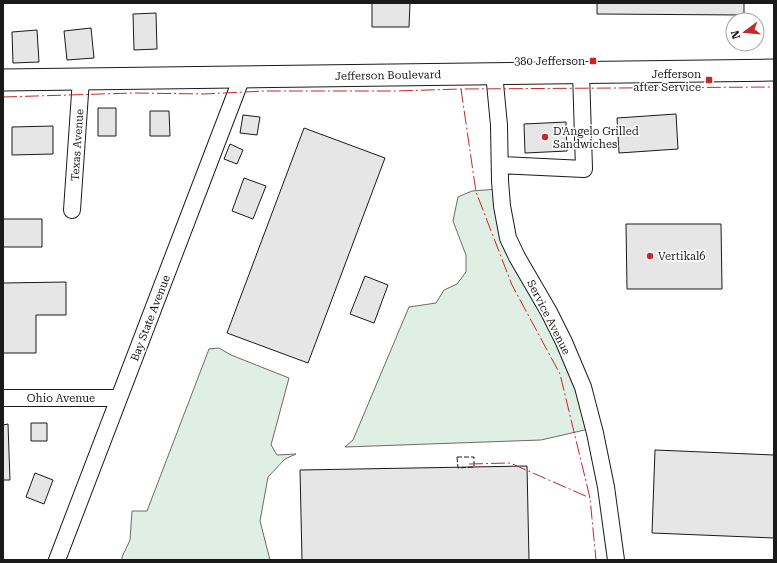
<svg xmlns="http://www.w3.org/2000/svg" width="777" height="563" viewBox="0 0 777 563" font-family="'Roboto Serif',serif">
<rect width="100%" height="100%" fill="#fff"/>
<path fill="#e0efe3" stroke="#6a6a6a" d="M498 189 501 219 563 345 589 429 541 440 345 447 353 440 409 307 436 303 444 290 457 284 466 272V255L453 221 458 197 472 191Z
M219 348 231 355 289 378 271 445 277 455 296 454 285 459 268 477 260 521 270 560H122V557L130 540 132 511H147L209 349Z"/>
<path fill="#e6e6e6" stroke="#1a1a1a" d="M372 3H410L409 27H372Z
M597 3H744V15L597 14Z
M156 13 157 49 134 50 133 14Z
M91 28 94 58 67 60 64 31Z
M37 30 39 62 13 63 12 32Z
M98 108H116V136H98Z
M150 111H169L170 136H150Z
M676 114 678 149 619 153 617 118Z
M243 115 260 117 257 135 240 133Z
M566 122 567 151 525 153 524 124Z
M53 126V154L12 155V127Z
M304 128 385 158 308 363 227 333Z
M230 144 243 150 237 164 224 159Z
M244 178 266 186 253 219 232 211Z
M3 219H42V247H3Z
M626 224H721L722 289H627Z
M365 276 388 285 374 323 350 314Z
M66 282V315H36V353H3V283Z
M31 423H47V441H31Z
M8 424 10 480H3V425Z
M655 450 774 455V538L652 533Z
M527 466 529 560H302L300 470Z
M35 473 53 480 44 504 26 497Z"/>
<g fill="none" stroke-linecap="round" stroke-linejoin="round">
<g stroke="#1a1a1a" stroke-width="18">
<path id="minor" d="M494 73 499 125 500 181 502 206 508 238 517 257 549 312 564 342 583 387 595 433 606 487 616 560
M500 165 584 169 581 72
M72 210 81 79
M3 398H119
M57 560 242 77"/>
</g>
<g stroke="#1a1a1a" stroke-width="23">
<path id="major" d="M3 80 774 70"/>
</g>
<use href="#minor" stroke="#fff" stroke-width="16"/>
<use href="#major" stroke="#fff" stroke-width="21"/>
<path stroke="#1a1a1a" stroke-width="1" stroke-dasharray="5 2" stroke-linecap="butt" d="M457 457H474V467L458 468Z"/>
<path stroke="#c62828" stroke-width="1" stroke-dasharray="14 3 2 3" stroke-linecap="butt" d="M461 89 476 192 512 285 560 374 590 498 596 560
M3 97 134 93 204 94 265 91H395L461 89 774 87
M469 464 510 463 590 498"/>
</g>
<g fill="#c62828" stroke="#fff" stroke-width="1.5">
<rect x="589" y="57" width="8" height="8" rx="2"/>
<rect x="705" y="76" width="8" height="8" rx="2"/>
<circle cx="545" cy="137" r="4"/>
<circle cx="650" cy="256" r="4"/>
</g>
<g text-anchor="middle" stroke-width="3" stroke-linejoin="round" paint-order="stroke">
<g font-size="11" fill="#1a1a1a" stroke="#fff" text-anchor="end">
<text x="585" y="65">380 Jefferson</text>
<text x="701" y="78">Jefferson<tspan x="701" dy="13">after Service</tspan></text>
<text x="553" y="135" text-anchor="start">D'Angelo Grilled<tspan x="553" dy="13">Sandwiches</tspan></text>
<text x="658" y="260" text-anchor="start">Vertikal6</text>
</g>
<g font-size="11" fill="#1a1a1a" stroke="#fff">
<text transform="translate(388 75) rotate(-1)" y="4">Jefferson Boulevard</text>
<text transform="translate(77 145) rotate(-86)" y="4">Texas Avenue</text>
<text transform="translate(549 317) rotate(63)" y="4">Service Avenue</text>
<text transform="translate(150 318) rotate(-69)" y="4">Bay State Avenue</text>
<text x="61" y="402">Ohio Avenue</text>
</g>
</g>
<rect width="777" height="563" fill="none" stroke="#1a1a1a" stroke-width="8"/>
<g transform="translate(745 32) rotate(254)"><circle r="19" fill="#ffffff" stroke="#a3a3a3"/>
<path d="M0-3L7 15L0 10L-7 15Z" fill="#c62828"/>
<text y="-6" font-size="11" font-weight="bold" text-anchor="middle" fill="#1a1a1a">N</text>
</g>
</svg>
